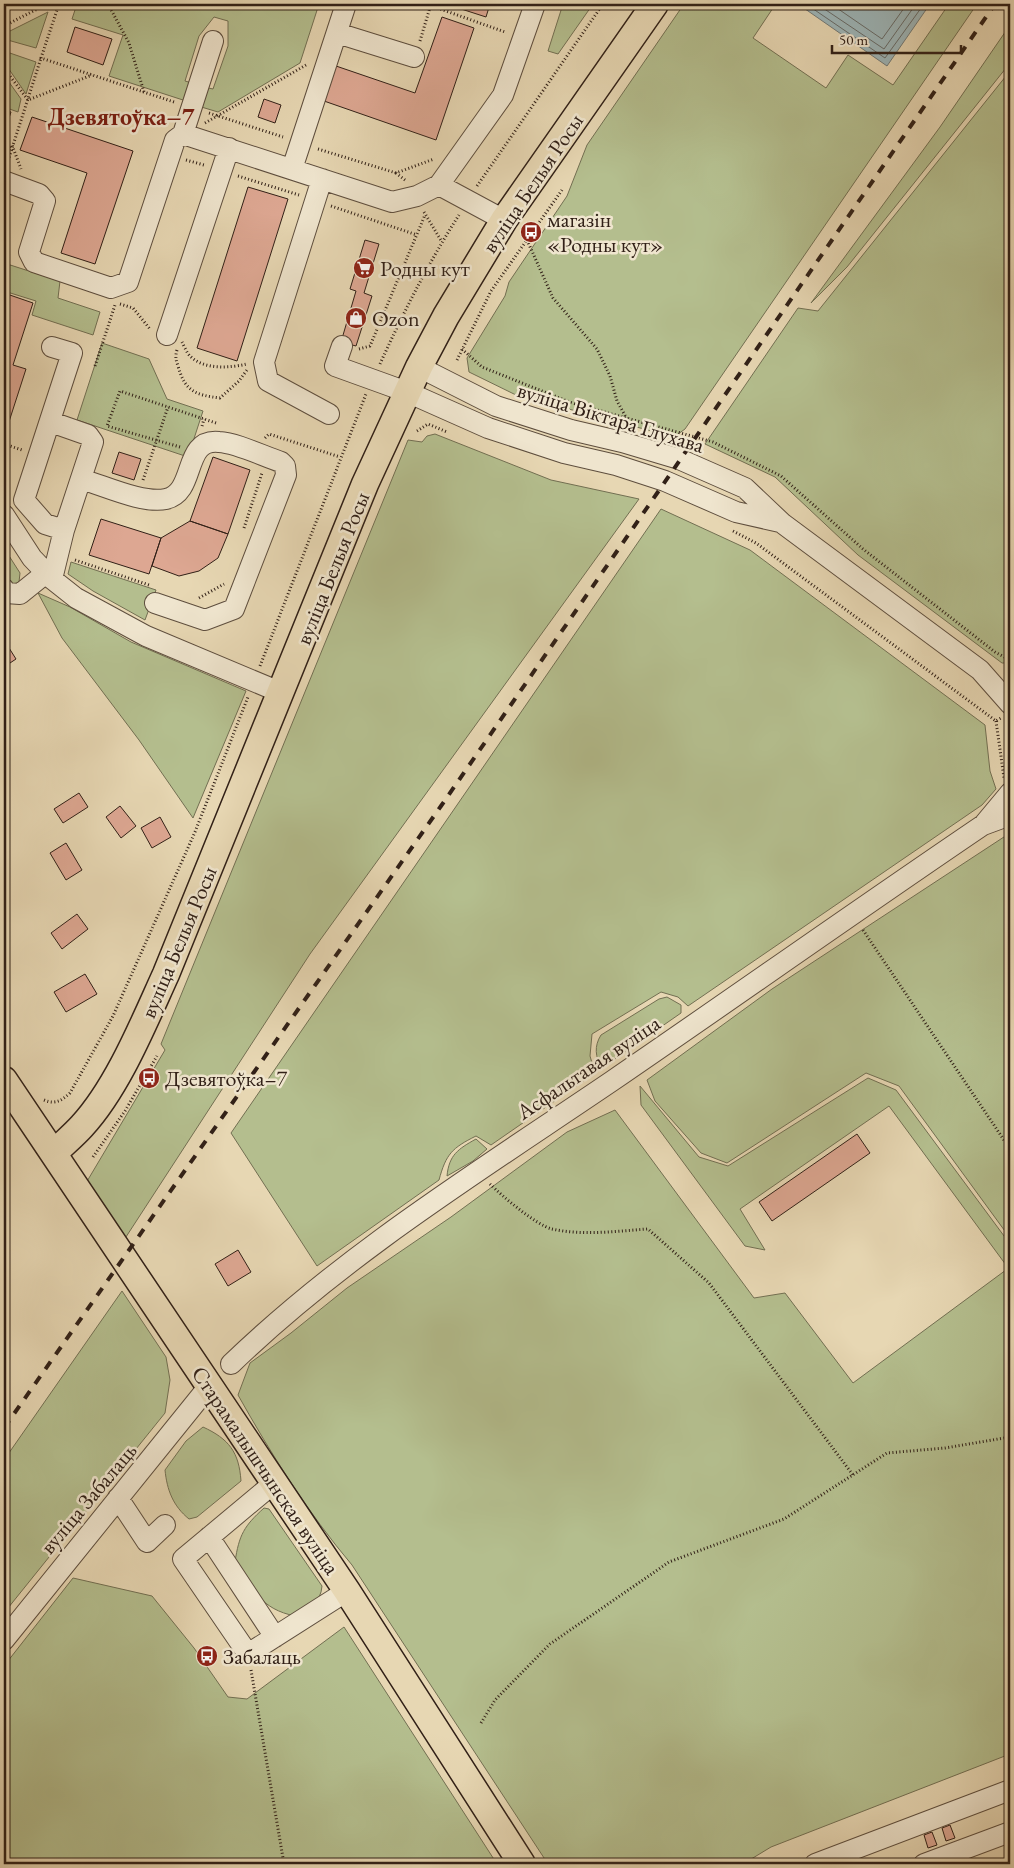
<svg xmlns="http://www.w3.org/2000/svg" width="1014" height="1868" viewBox="0 0 1014 1868" font-family="'EB Garamond',serif">
<rect width="100%" height="100%" fill="#e7d7b3"/>
<filter id="stains"><feTurbulence type="fractalNoise" baseFrequency=".004" numOctaves="4"/><feColorMatrix values="0 0 0 0 .2 0 0 0 0 .09 0 0 0 0 .02 0 0 0 .5 -.17"/></filter>
<radialGradient id="worn" r=".72"><stop offset=".6" stop-color="#630" stop-opacity="0"/><stop offset="1" stop-color="#630" stop-opacity=".3"/></radialGradient>
<path fill="#b4be8e" stroke="#726f52" d="M77 4H319L300 63 218 112 198 106 204 87 213 89 228 46V21L214 17 199 36 185 81 192 83 186 101 109 76 123 35 72 19Z
M563 4H593L558 54 548 51Z
M684 4H773L775 5 753 38 826 88 848 55 893 85 949 4H977L685 429 674 437 516 395 469 372 467 358 505 296 509 282 567 196 587 145Z
M48 12 36 48 4 39V34Z
M1010 25V63L847 267 811 303 940 127Z
M4 51 36 62 26 94 4 62Z
M1010 71V663H1002L858 555 775 477 705 444 798 308 818 311Z
M4 75 21 99 18 112 4 107Z
M4 263 60 281 58 298 100 312 93 335 32 315 36 301 4 291Z
M102 343 149 359 167 399 203 411 188 457 77 420Z
M435 434 551 480 639 499 310 954 124 1240 86 1183 165 1050 161 1044 408 440 422 442 427 436Z
M661 509 750 550 985 725 990 771 996 789 982 805 688 1006 678 997 661 992 592 1034 590 1056 595 1073 491 1145 476 1136C452 1148 446 1154 439 1180L317 1266 231 1133Z
M4 548 20 573 19 582 14 584 4 582Z
M71 562 156 590 145 620 93 591 68 574Z
M38 593 70 607 131 642 246 691 193 818 139 740 62 638Z
M1010 833V1238L899 1086 866 1073 727 1163 701 1153 655 1101 647 1080 772 989Z
M667 997 681 1005V1013L602 1068C595 1057 594 1046 601 1035L659 999Z
M868 1078 896 1090 1010 1244V1261L1006 1265 889 1106 740 1209 765 1250 745 1246 641 1105 640 1086 699 1157 728 1166Z
M615 1110 754 1298 785 1293 853 1383 1010 1267V1754L771 1847 743 1864H548L352 1565C308 1513 271 1454 238 1395L250 1363 291 1333 347 1288 451 1217 567 1132Z
M476 1139 487 1149 473 1161 447 1176C449 1155 458 1149 476 1139Z
M122 1291 166 1357 170 1380 165 1413 4 1613V1460Z
M203 1427C229 1439 239 1452 241 1481L197 1517 189 1519C173 1506 167 1490 165 1470L186 1441Z
M264 1508 269 1509 322 1586C321 1603 308 1608 295 1616 261 1609 253 1590 235 1562 239 1535 244 1526 264 1508Z
M73 1578 152 1596 194 1648 228 1697 247 1699 344 1627 497 1864H4V1666Z"/>
<path fill="#9db6b9" stroke="#727a78" d="M798 4H930L887 66Z"/>
<g fill="none" stroke-linecap="round" stroke-linejoin="round">
<path stroke="#676b68" stroke-width="1" d="M806 4 885 58 924 4
M817 4 884 49 916 4
M831 4 882 39 907 4"/>
</g>
<path fill="#dda792" stroke="#312017" d="M453 4H490L486 17 452 6Z
M442 17 474 28 436 140 324 101 336 66 415 93Z
M75 27 112 39 103 65 67 52Z
M264 99 281 105 275 123 258 117Z
M4 110 11 112 4 133Z
M32 117 133 151 95 264 61 253 87 173 20 150Z
M248 187 288 199 237 361 197 348Z
M365 240 379 244 364 293 372 296 356 346 341 342 356 291 350 289Z
M4 293 33 303 13 365 26 369 6 431H4Z
M119 452 141 459 134 480 112 473Z
M213 457 250 470 228 534 190 521Z
M101 519 161 538 149 574 89 555Z
M190 521 228 534 218 558 199 571 179 576 152 566 161 538Z
M4 640 16 659 4 667Z
M79 793 88 807 63 823 54 809Z
M120 806 136 826 121 838 106 817Z
M160 817 171 837 152 848 141 828Z
M66 843 82 870 66 880 50 853Z
M77 914 88 929 62 949 51 933Z
M85 974 97 994 66 1012 54 992Z
M857 1134 870 1153 772 1221 759 1202Z
M238 1250 251 1272 228 1286 215 1264Z
M950 1825 955 1838 946 1841 942 1828Z
M932 1832 937 1845 928 1848 924 1835Z"/>
<g fill="none" stroke-linecap="round" stroke-linejoin="round">
<g stroke="#5e4e3e" stroke-width="22">
<path id="minor" d="M337 33 414 57
M183 134 213 41
M292 169 346 4
M322 179 264 362 268 381 329 414
M4 181 39 194 45 201 29 252 34 262 111 288 128 282 175 140 183 134 392 202 417 196 439 185 504 220
M439 185 503 95 535 4
M167 335 229 148
M342 346 335 366 407 392 488 428 564 453 616 465 665 481 736 512 780 522
M52 347 72 353 24 500 45 524 64 530
M419 367 496 406 571 430 622 442 679 459 745 488 782 523 980 670 1010 704
M51 422 88 435 93 442 64 530 52 579
M81 479C105 486 143 504 166 499 197 492 182 438 219 442 237 443 263 456 281 462L285 466 286 475 234 609 205 620 155 603
M4 515 32 558 52 579 76 598 146 636 282 693
M4 589 6 593 20 594 46 573
M985 823 1010 793
M231 1364C345 1254 481 1170 612 1081 736 996 859 909 983 825L1010 815
M274 1483 183 1559 248 1654 347 1591
M118 1498 147 1542 165 1525
M209 1537 275 1637
M4 1640 209 1386
M815 1864 1010 1790
M924 1864 1010 1832"/>
</g>
<g stroke="#312017" stroke-width="29">
<path id="major" d="M4 1080 347 1591 522 1864
M54 1153C63 1144 73 1136 82 1126 118 1087 144 1022 166 974L365 484 419 367 446 316 504 220 655 4"/>
</g>
<path stroke="#312017" stroke-width="3" stroke-dasharray="1 2.5" stroke-linecap="butt" d="M59 4 41 58 174 102
M108 4 129 43 144 92
M433 5 432 6 505 32
M4 26 47 4
M420 41 431 4
M4 68 28 100 92 75
M209 113 283 137
M205 123 306 65
M318 149 396 173
M4 151 12 145 21 169
M186 160 204 165
M7 164 41 58
M238 176 299 195
M405 180 396 173 434 159
M477 186 603 4
M331 206 417 235
M424 212 442 242
M527 240 553 298 597 349 610 376 617 401 627 419
M120 304 133 308 150 329
M182 342C184 346 187 353 190 356 204 370 230 368 247 364
M359 349 370 346 425 215
M462 349 482 367 572 403 713 442 781 476 863 549 995 652 1010 660
M177 350C175 357 176 360 178 366 185 391 195 395 220 398L239 381 247 370
M457 360 491 291 562 190
M380 364C403 313 429 262 459 215
M95 366 115 305
M202 426 204 419
M417 431 428 424 447 432
M265 438 269 434 340 457
M4 444 22 450
M180 447 107 426 120 391 216 423
M143 480 168 407
M244 528 262 473
M733 531 756 543 996 721 1001 718
M75 560 149 585
M199 598 224 584
M260 666 366 394
M996 721 1004 778
M863 930 1010 1149
M44 1100C56 1105 62 1100 70 1093L113 1016 195 832 248 697
M93 1157 125 1111 157 1056
M490 1184C502 1196 536 1225 552 1229 583 1236 617 1231 648 1229L709 1283 853 1475
M251 1670 284 1864
M481 1723 495 1700 550 1644 669 1562 784 1519 887 1453 945 1448 1010 1437"/>
<use href="#minor" stroke="#efe5ce" stroke-width="20"/>
<use href="#major" stroke="#e7d7b3" stroke-width="26"/>
<path stroke="#312017" stroke-width="4" stroke-dasharray="9 9" stroke-linecap="butt" d="M4 1428 441 806 995 4"/>
</g>
<defs>
<g id="bus-disc" transform="scale(1.125)"><circle r="9.5" fill="#8f2418" stroke="#efe5ce"/><path d="M-5-6H5V4H4V6H2V4H-2V6H-4V4H-5ZM-3.5-4V0h7V-4ZM-3.5 1.2v1.5H-2V1.2ZM2 1.2v1.5H3.5V1.2Z" fill="#fff"/></g>
<g id="supermarket-disc" transform="scale(1.125)"><circle r="9.5" fill="#8f2418" stroke="#efe5ce"/><path d="M-6-5.5h2.5l.6 2H6L4.5 2H-2.5L-4.4-4H-6ZM-1.5 3.2a1.3 1.3 0 1 0 .1 0ZM3 3.2a1.3 1.3 0 1 0 .1 0Z" fill="#fff"/></g>
<g id="shop-disc" transform="scale(1.125)"><circle r="9.5" fill="#8f2418" stroke="#efe5ce"/><path d="M-5-2.5h2.3a2.7 3.5 0 0 1 5.4 0H5L5.5 6h-11ZM-1.5-2.5h3a1.5 2.3 0 0 0-3 0Z" fill="#fff"/></g>
</defs>
<g fill-rule="evenodd">
<use href="#bus-disc" x="531" y="232"/>
<use href="#supermarket-disc" x="364" y="268"/>
<use href="#shop-disc" x="356" y="318"/>
<use href="#bus-disc" x="149" y="1078"/>
<use href="#bus-disc" x="207" y="1656"/>
</g>
<g text-anchor="middle" stroke-width="5" stroke-linejoin="round" paint-order="stroke">
<g font-size="22" fill="#312017" stroke="#efe5ce">
<text transform="translate(532 183) rotate(-56)" y="8">вуліца Белыя Росы</text>
<text transform="translate(611 417) rotate(17)" y="8">вуліца Віктара Глухава</text>
<text transform="translate(332 568) rotate(-68)" y="8">вуліца Белыя Росы</text>
<text transform="translate(178 942) rotate(-67)" y="8">вуліца Белыя Росы</text>
<text transform="translate(588 1067) rotate(-34)" y="8">Асфальтавая вуліца</text>
<text transform="translate(266 1470) rotate(56)" y="8">Старамалышчынская вуліца</text>
<text transform="translate(88 1498) rotate(-50)" y="8">вуліца Забалаць</text>
</g>
<g font-size="22" fill="#312017" stroke="#efe5ce" text-anchor="start">
<text x="547" y="227">магазін<tspan x="547" dy="25">«Родны кут»</tspan></text>
<text x="380" y="276">Родны кут</text>
<text x="372" y="326">Ozon</text>
<text x="165" y="1086">Дзевятоўка–7</text>
<text x="223" y="1664">Забалаць</text>
</g>
<g font-size="24" font-weight="bold" fill="#7a1f14" stroke="#efe5ce">
<text x="121" y="125">Дзевятоўка–7</text>
</g>
</g>
<rect width="1014" height="1868" fill="none" stroke="#e7d7b3" stroke-width="20"/>
<rect x="5" y="5" width="1004" height="1858" fill="none" stroke="#312017" stroke-width="2.5"/>
<rect x="10" y="10" width="994" height="1848" fill="none" stroke="#312017"/>
<path d="M832 45v8h129v-8" fill="none" stroke="#312017" stroke-width="2.5"/>
<text x="839" y="45" font-size="15" fill="#312017" stroke="#efe5ce" stroke-width="4" paint-order="stroke">50 m</text>
<rect width="100%" height="100%" filter="url(#stains)"/>
<rect width="100%" height="100%" fill="url(#worn)"/>
</svg>
